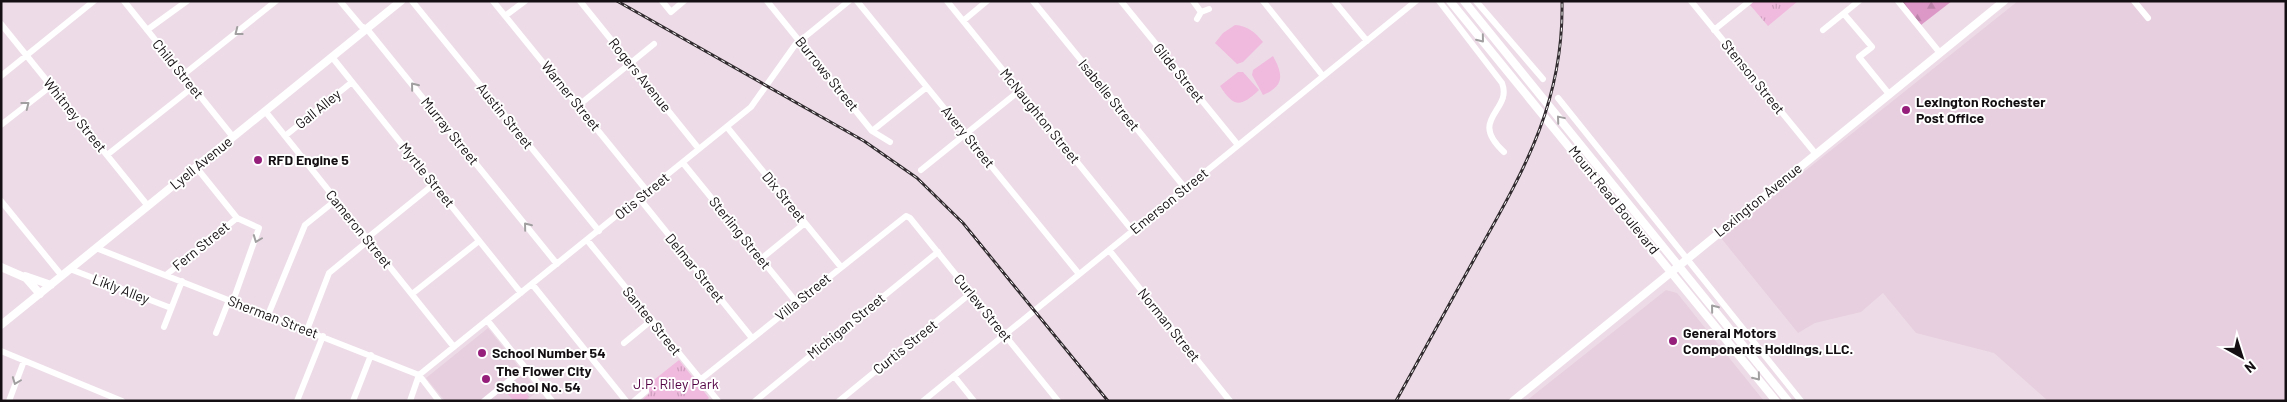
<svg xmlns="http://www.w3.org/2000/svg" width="2287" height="402" viewBox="0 0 2287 402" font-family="Barlow,sans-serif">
<defs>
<pattern id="forest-firs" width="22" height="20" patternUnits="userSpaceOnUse" patternTransform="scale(1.25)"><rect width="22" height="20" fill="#dc99c7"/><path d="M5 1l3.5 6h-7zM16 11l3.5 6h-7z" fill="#bc83aa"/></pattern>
<pattern id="park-tufts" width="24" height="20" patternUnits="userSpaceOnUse" patternTransform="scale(1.25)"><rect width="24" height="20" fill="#f0b9de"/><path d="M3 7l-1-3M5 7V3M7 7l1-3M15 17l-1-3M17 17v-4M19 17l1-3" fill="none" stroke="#cd9ebd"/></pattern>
</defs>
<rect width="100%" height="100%" fill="#eddce7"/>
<path fill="#e7cfdf" d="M2018 1H2286V401H2048L1994 353 1916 333 1883 293 1861 312 1815 323 1798 333 1721 238Z
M1666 290 1677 293 1764 401H1526Z
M488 328 538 391 526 401H487L484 398 481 401H445L426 378Z"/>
<path fill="#f0b9de" d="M1235 25C1248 26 1255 32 1263 42L1243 62 1237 64 1215 43 1223 33Z
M1273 56C1283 74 1285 86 1263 95L1252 75 1253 70Z
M1238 72H1243L1259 90C1241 107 1234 108 1220 86Z"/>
<path fill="url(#forest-firs)" d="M1902 1H1952L1921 25Z"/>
<path fill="url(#park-tufts)" d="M1754 1H1798L1768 26 1750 5Z
M679 360 709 398 706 401H644L643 399 650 393 645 387Z
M514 384H518L529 397 525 401 512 399 505 391Z"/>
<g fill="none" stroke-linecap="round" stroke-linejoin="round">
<path stroke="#fff" stroke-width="6" d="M124 1 233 137
M340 1 361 26 367 29 557 264
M412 1 599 231
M493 1 647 191
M580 1 699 149
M662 1 671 12 684 1
M767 1 872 131 890 142
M857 1 1079 274
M947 1 1132 230
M1033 1 1185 188
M1121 1 1238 145
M1193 1 1201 12
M1263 1 1323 76
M1334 1 1367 41
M1439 1 1502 83C1513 111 1467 118 1504 152
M1476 1 1543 79
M1691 1 1815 153
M1898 1 1940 53
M2134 1 2148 18
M1844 14 1872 47 1859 57 1889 94
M505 16 525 1
M1197 19 1201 12 1209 9
M963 21 987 1
M1 24 148 206
M147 30 187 1
M1714 30 1750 1
M1823 30 1859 1
M332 57 521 293
M183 75 276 1
M1 76 94 1
M1558 98 1801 401
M579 105 654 44
M265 111 454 347
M1 125 51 86
M727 127 841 267
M872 131 927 87
M285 136 352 82
M107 155 193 87
M683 163 797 303
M196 167 237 218 259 228 233 301
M921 170 1019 91
M639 198 752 338
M1 201 62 276
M366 239 434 184
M587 240 718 401
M96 248 419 375 439 401
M1109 250 1230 401
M761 259 805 223
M70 269 171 308
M166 275 237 218
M532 284 626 401
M412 294 479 241
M268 315 305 225 336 200
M487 320 552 401
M164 327 182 281
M307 330 329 273 368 241
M216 333 229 300
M624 343 652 320
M1 351 122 401
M954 376 974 401
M700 380 906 216 910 218 1058 401
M9 401 24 361
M297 401 323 336
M353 401 371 355
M410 401 419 375 751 107 795 45 849 1
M484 401 525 368
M634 401 646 391
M755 401 938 252
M839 401 971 293
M923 401 1416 1"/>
<path stroke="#fff" stroke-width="8" d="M1450 1 1776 401
M1464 1 1788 401
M1 267 26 278 40 294
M25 276 51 285
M1 325 401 1
M1513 401 2004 1"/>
<g stroke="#322b2f" stroke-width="3">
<path id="rail" d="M617 1 864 141 917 178 963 223 1108 401
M1396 401C1423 352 1450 303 1477 254 1524 170 1564 102 1562 1"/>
</g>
<use href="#rail" stroke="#fff" stroke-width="1" stroke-dasharray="4" stroke-linecap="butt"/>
</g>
<defs><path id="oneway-chevron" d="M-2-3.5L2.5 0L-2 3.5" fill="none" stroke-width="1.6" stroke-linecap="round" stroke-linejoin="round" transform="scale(1.25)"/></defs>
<g stroke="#a19fa0">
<use href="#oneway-chevron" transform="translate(238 32) rotate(142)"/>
<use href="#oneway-chevron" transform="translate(1481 39) rotate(51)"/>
<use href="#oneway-chevron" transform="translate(414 86) rotate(-129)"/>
<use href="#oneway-chevron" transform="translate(26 105) rotate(-38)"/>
<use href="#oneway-chevron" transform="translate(1560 119) rotate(-130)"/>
<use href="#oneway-chevron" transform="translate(527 226) rotate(-129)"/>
<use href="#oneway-chevron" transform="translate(257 239) rotate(111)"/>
<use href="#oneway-chevron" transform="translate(1714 308) rotate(-129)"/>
<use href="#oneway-chevron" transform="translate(1757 377) rotate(51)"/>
<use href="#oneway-chevron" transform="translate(16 381) rotate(111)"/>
</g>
<g fill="#951f7b" stroke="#fff" stroke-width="2">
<circle cx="1906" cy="110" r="5"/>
<circle cx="258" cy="160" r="5"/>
<circle cx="1673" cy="341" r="5"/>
<circle cx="482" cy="353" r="5"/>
<circle cx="486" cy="379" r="5"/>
</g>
<g text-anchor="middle" stroke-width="4" stroke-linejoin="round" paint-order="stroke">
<g font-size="14" fill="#140f12" stroke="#fff">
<text transform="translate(178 69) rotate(51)" y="5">Child Street</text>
<text transform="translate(1179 73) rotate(51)" y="5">Glide Street</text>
<text transform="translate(827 74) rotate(51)" y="5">Burrows Street</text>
<text transform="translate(640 75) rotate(51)" y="5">Rogers Avenue</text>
<text transform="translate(1753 77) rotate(51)" y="5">Stenson Street</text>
<text transform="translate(1109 95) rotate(51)" y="5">Isabelle Street</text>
<text transform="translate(571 96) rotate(51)" y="5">Warner Street</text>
<text transform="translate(318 109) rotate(-39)" y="5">Gall Alley</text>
<text transform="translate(75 115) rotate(51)" y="5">Whitney Street</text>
<text transform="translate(505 116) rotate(51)" y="5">Austin Street</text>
<text transform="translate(1040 116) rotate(51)" y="5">McNaughton Street</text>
<text transform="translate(450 131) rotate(51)" y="5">Murray Street</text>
<text transform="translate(968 137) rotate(51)" y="5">Avery Street</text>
<text transform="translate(201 163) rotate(-39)" y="5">Lyell Avenue</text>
<text transform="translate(427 175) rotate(51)" y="5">Myrtle Street</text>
<text transform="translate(642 196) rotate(-39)" y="5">Otis Street</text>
<text transform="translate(784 197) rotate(51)" y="5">Dix Street</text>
<text transform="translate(1614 200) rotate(51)" y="5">Mount Read Boulevard</text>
<text transform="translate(1758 200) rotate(-39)" y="5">Lexington Avenue</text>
<text transform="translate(1169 201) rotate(-39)" y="5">Emerson Street</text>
<text transform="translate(359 229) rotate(51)" y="5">Cameron Street</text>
<text transform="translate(740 233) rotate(51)" y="5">Sterling Street</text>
<text transform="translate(201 246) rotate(-39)" y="5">Fern Street</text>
<text transform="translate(695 268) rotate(51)" y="5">Delmar Street</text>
<text transform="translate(121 289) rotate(21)" y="5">Likly Alley</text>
<text transform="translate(803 297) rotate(-39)" y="5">Villa Street</text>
<text transform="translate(983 308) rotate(51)" y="5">Curlew Street</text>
<text transform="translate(273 317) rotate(21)" y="5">Sherman Street</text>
<text transform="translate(652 321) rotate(51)" y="5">Santee Street</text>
<text transform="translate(1169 325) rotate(51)" y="5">Norman Street</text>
<text transform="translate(846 326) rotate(-39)" y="5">Michigan Street</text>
<text transform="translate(905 347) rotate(-39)" y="5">Curtis Street</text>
</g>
<g font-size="14" font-weight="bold" fill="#140f12" stroke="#fff" text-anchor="start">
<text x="1916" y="107">Lexington Rochester<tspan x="1916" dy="16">Post Office</tspan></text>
<text x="268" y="165">RFD Engine 5</text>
<text x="1683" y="338">General Motors<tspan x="1683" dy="16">Components Holdings, LLC.</tspan></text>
<text x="492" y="358">School Number 54</text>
<text x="496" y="376">The Flower City<tspan x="496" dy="16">School No. 54</tspan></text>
</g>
<g font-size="14" fill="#530143" stroke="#fff">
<text x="676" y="389">J.P. Riley Park</text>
</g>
</g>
<rect width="2287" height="402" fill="none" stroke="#140f12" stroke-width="5"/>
<g transform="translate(2242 357) rotate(141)" stroke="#ffffff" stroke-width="4" paint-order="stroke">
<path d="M0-4L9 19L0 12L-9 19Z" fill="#140f12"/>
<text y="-8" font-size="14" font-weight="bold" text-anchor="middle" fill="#140f12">N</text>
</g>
</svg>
